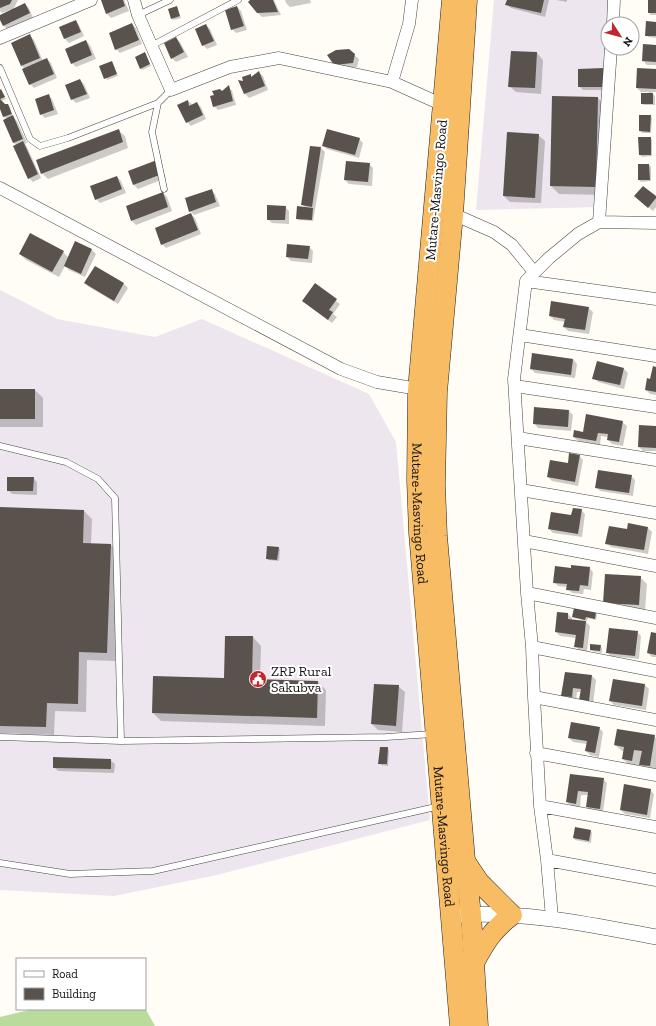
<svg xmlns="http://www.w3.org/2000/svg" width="656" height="1026" viewBox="0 0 656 1026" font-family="'Zilla Slab',serif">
<rect width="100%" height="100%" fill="#fffdf5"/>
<path fill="#eee6ef" d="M494 0H618L608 24V48L600 207 476 210Z
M0 290 57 319 155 337 202 319 369 394 396 442 430 820 217 875 114 896 0 890Z"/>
<path fill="#b9dc9c" d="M145 1008 155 1026H0V1017L33 1009H145Z"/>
<path fill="#0003" d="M0 0H18L13 10 25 4 29 8 33 18 8 30 4 26 0 16 10 11V10L2 13 0 11Z
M102 0H124L129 11 111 18 107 14Z
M252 0H274L281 15 262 17 257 12Z
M285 0H310L311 3 290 7 286 3Z
M508 0H549L545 17 511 8 506 4Z
M556 0H567V2Z
M656 0V15H651L649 13Z
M176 7 181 18 174 20 172 19Z
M237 7 241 11 247 30 236 33 232 29Z
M75 21 79 25 84 36 69 43 65 39Z
M656 23V38L648 37 646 35Z
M132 24 136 28 142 44 120 53 116 49Z
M206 25 210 29 217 45 207 49 203 45Z
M30 36 34 40 43 61 47 59 51 63 57 78 34 88 30 84 25 69 22 66 12 44Z
M176 38 180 42 188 57 176 62 172 58Z
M86 41 90 45 96 59 76 67 72 63Z
M656 46V65H647L643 61Z
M348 50 359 59 357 67 339 69 335 64Z
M145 53 151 66 142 70 141 68Z
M537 53 543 60 541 94 516 92 509 86Z
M113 64 118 76 107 80 101 67Z
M579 70 608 90H583L579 86Z
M656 70V92H651L655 96V105H644L642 104 649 92H641L637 88Z
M259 73 263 76 268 90 249 98 245 94 240 81 245 82 250 76 252 77Z
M80 80 84 84 90 98 76 103 72 99Z
M228 87 232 91 236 105 218 110 214 106 215 96 222 92Z
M1 90 6 99 1 101 5 105H8L10 107 12 116 17 121 27 143 25 144 27 147 41 178 33 182 29 178 17 146 14 143 5 120 7 119 4 117 0 106V91Z
M48 95 52 99 58 114 45 118 41 114Z
M598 98 606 106 604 195 559 194 551 186Z
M188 101 193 105 197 103 201 107 206 119 191 126 187 122 178 106Z
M650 116 652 118 651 133H642L640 131Z
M118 130 125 136 128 148 48 179 42 173Z
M538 135 545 141 541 203 510 202 504 196Z
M650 138 652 140V156L642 157 640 155Z
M359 139 363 143 359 158 327 149 323 145Z
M321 148 325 152 313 221 298 220 297 218 306 208 302 204Z
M369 164 373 168 372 186 349 184 345 180Z
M160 165 166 178 138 189 134 185 129 172Z
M649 165 651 167V181L641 182 639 180Z
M117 177 121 181 126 193 100 203 96 199Z
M211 190 215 194 220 206 194 215 190 211Z
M163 193 167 197 172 211 136 225 132 221Z
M656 197V207L653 211 640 200Z
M285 207 289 211V224L272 223 268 219Z
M191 214 195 218 201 234 166 248 162 244Z
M309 247 313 251 312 263 291 261 287 257Z
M92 250 96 254 85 277 69 270 65 266 59 277 26 260 20 254 63 252 69 258Z
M95 267 124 284 128 288 118 304 89 287 85 283Z
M315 285 340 304 333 314 337 317 332 323 303 301Z
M588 308 593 312 589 334 568 331 564 327 565 322 554 320 550 316Z
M533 354 573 359 577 364 575 378 535 373 531 369Z
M656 368V395L650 394 646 390Z
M624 369 628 373 624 389 598 382 594 378Z
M0 390H35L43 398V427H0Z
M569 411 573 415 571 431 538 428 534 423Z
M622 422 627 426 623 446 612 444 608 440V437L601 436 600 445 578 441 574 437Z
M656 427V451H643L639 447Z
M579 456 583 460 578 486 552 481 548 477Z
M631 476 635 480 633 496 600 491 596 487Z
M33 478 37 482V495L12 494 8 490Z
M0 508 84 511 92 519 91 544 111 545 119 553 115 661 87 660 86 712 55 711 54 735 0 733Z
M581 510 585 514 582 537 553 533 549 529Z
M648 528 652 532 648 554 611 547 607 543 628 530Z
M278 548 280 549 279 561 268 560 267 558Z
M589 568 593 572 591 590 584 589 583 594 572 593 568 589V587L558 586 554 582 572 569Z
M640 577 647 584 645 611 604 603Z
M558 613 568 614 572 618V621L586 622 590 626 587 652 579 650 575 646 576 638 560 636 556 632Z
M596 613 597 615 596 620 588 618 587 621 575 618 573 617Z
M637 632 641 636 639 659 611 656 607 652Z
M656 634V657H652L648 653Z
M253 637 261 646 260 680 318 682 326 690 325 726 161 721 153 713 225 679Z
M600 646 602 648V653L592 651 591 650Z
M565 673 592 676 596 680 593 705 580 699 581 692H577L576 701 567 699 563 695Z
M613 680 645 685 649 689 646 710 614 705 610 701Z
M398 686 405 692 402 732 378 730 372 724Z
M599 728 603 732 599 757 590 755 586 751 587 744 573 742 569 738Z
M654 736 656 738V772L647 771 639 763 638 767 629 765 623 759 624 751H622L615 745Z
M387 748 389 750 388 766 381 765 380 764Z
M110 760 115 764 114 773 58 771 54 767Z
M571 775 603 779 607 783 603 812 591 811 587 807 589 795H581L580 807 571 806 567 802Z
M650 790 654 794 650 818 625 814 621 810Z
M591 831 592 833 591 843 575 840 574 838Z"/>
<path fill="#5a524d" d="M0 0H12L10 4 0 8Z
M101 0H123L125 6 106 14Z
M250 0H273L278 12 257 13 248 2Z
M507 0H544L541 13 505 5Z
M648 0H656V13H648Z
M25 3 30 13 3 26 0 20V15Z
M177 6 180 16 171 19 168 9Z
M237 6 244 26 231 30 225 10Z
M76 20 81 32 64 39 59 27Z
M646 21 656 22V36H645Z
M132 23 139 40 115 50 109 33Z
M206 24 214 41 202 46 195 29Z
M30 34 40 58 21 66 11 43Z
M176 37 184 52 171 59 164 43Z
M86 40 92 55 71 64 65 49Z
M643 44 656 45V62L642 61Z
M349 49 355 54 353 63 334 65 327 55 336 50Z
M511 51 537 52 535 88 508 87Z
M145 52 150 64 140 69 135 57Z
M47 58 54 74 29 85 22 69Z
M112 61 117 74 104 79 99 66Z
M604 68V87H578V69Z
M637 68 656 69V89L636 88Z
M259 71 265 86 244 94 238 80 243 81 242 77 251 74V77Z
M80 79 87 94 71 100 65 85Z
M229 85 233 101 213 107 210 96 214 95 212 91 220 89 222 91Z
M1 89 5 97 0 99 5 104H8L12 114 3 117 0 109V90Z
M641 93H653V104H641Z
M49 94 54 110 40 115 35 99Z
M552 96 598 97 596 187 550 186Z
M188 100 189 106 197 102 203 115 186 123 177 105Z
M13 115 23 139 13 143 3 120Z
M639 115H651L650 132 639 131Z
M119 129 123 142 41 174 36 160Z
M327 129 360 138 355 155 322 146Z
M507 132 539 134 535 198 503 196Z
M638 137H651V155H639Z
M23 141 38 174 28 179 13 146Z
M310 146 321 147 312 207 301 205Z
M157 160 162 174 133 185 128 171Z
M346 161 370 163 368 182 344 180Z
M638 164H649L650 180H638Z
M117 176 122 189 95 200 90 186Z
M643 186 656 196V198L648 208 634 196Z
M212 189 216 202 189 212 185 198Z
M163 192 168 207 131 221 126 206Z
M267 205 286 206 285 220H267Z
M297 206 313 208 312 220 296 219Z
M191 213 198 230 161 245 155 228Z
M30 233 64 251 52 272 19 254Z
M75 241 92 249 81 274 64 266Z
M287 244 310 246 308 259 286 257Z
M95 266 124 283 114 301 84 283Z
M315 283 337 299 329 310 333 312 328 320 302 301Z
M551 301 589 307 585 330 563 327 565 319 549 316Z
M532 353 573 359 571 375 530 369Z
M597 361 624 368 620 385 592 379Z
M653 366 656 367V392L645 390 647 378 650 379Z
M0 389H35V419H0Z
M534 407 569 410 568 427 533 424Z
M586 414 623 421 619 442 607 440 608 434 598 433 596 441 573 437 574 430 583 432Z
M639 425 656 426V448L638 447Z
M569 453 580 455 575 482 547 477 550 460 568 463Z
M598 470 632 475 629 493 595 488Z
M7 477H34L33 491H7Z
M0 507 84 510 83 543 111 544 107 653 79 652 78 704 47 703 46 727 0 726Z
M573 508 582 509 578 534 548 529 551 512 571 515Z
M628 523 648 527 644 550 605 544 609 526 627 529Z
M267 546 279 547 277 560 266 559Z
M571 565 590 567 588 586 580 585 579 591 566 590 567 584 553 583 555 566 571 568Z
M605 574 641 576 639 605 603 603Z
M574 608 596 612 595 619 586 617 585 620 572 617Z
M557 612 568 613V619L586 621 583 648 574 647 576 635 555 632Z
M609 628 638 631 635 656 606 653Z
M651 632 656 633V655L647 653Z
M225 636H253L252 679 318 681 317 718 152 713 153 676 224 678Z
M590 644 601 645 600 651 590 650Z
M565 672 592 675 589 701 579 700 581 689 573 688 572 697 561 696Z
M613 679 645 684 642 706 609 701Z
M374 684 399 685 396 726 371 724Z
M571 722 600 727 595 753 585 751 587 741 568 738Z
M617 729 655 735 650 766 639 765 642 751 634 750 632 761 622 759 624 747 614 745Z
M380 747H388L387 764H378Z
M53 757 111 759V769L53 768Z
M570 774 604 778 600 809 586 807 588 792 578 791 576 804 566 802Z
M624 784 651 789 647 815 620 810Z
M575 827 591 830 589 841 573 838Z"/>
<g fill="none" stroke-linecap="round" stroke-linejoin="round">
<g stroke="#444" stroke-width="7">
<path id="service" d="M138 15 170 0
M151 46 238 0
M0 68 30 139 40 146 68 138 158 103
M164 189 152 132 158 103 171 90
M0 446 66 462 98 479 115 498 121 741
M0 737 121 741 386 737 433 734
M0 863 70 874 153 871 440 806"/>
</g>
<g stroke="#444" stroke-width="13">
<path id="minor" d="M134 0 138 15 171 90 230 67 279 58 392 82
M412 0 409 24 392 82 443 105
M613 24 614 0
M0 38 91 0
M0 188 341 369 377 382 424 390
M453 214 494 232 512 245 534 272
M599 222 656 223
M526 281 656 299
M520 335 656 356
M515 386 656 407
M518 438 656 460
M521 490 656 513
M524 541 656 566
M527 593 656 618
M532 647 656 671
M534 697 656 720
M536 753 656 775
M540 806 656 827
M547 860 656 880
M552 918 547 860 540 806 534 697 532 647 527 593 514 379 526 281 549 258 578 234 599 222 611 48"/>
</g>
<g stroke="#444" stroke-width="16">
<path id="tertiary" d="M461 915C527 911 592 925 656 937"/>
</g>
<g stroke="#222" stroke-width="21">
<g id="trunk">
<path id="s1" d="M452 0 418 390 417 480 419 533 460 1026"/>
<path d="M467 0 453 214 437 392 435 485 437 536 465 860 471 915 478 1026"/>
<path d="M467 864 479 882 512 915C493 929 485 942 474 963"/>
</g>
</g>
<use href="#service" stroke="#fff" stroke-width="6"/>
<use href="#minor" stroke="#fff" stroke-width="12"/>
<use href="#tertiary" stroke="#fff" stroke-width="15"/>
<use href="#trunk" stroke="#f7bc64" stroke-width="20"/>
</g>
<defs>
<g id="civic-disc" transform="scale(0.9)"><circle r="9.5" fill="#c4262e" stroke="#fff"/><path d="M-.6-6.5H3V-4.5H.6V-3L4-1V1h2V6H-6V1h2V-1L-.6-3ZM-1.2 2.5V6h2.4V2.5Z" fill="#fff"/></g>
</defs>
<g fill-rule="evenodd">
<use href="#civic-disc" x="258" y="679"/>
</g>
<g text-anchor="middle" stroke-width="4" stroke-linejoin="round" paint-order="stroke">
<g font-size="14" fill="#111" stroke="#fff">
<text transform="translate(436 190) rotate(-85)" y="5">Mutare-Masvingo Road</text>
<text dy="5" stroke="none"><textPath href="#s1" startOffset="515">Mutare-Masvingo Road</textPath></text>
<text dy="5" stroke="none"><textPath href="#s1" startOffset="839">Mutare-Masvingo Road</textPath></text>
</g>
<g font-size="14" fill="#111" stroke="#fff" text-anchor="start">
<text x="271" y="676">ZRP Rural<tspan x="271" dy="16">Sakubva</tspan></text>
</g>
</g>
<rect x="16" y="958" width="130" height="52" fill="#ffffff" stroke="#a0a0a0"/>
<rect x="24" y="971" width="20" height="6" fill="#ffffff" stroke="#a0a0a0"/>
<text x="52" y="978" font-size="12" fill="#111111">Road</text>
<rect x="24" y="988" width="20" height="12" fill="#5a524d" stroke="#a0a0a0"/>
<text x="52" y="998" font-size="12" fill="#111111">Building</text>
<g transform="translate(620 36) rotate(126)"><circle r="19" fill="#ffffff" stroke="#a0a0a0"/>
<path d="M0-3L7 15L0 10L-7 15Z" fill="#c4262e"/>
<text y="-6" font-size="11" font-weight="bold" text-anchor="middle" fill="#111111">N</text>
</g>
</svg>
